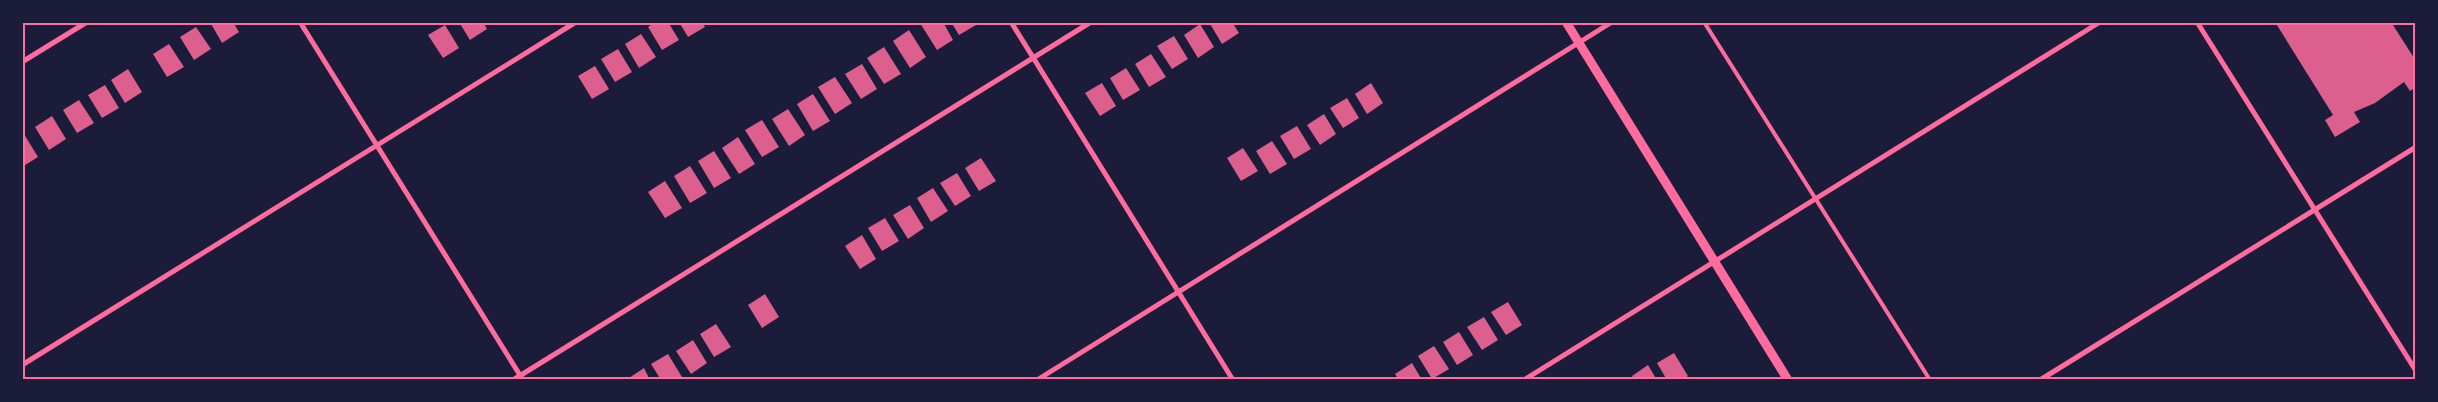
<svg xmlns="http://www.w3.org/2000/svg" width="2438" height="402" viewBox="0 0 2438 402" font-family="'PT Sans Narrow',sans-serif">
<rect width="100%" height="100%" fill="#1b1b3a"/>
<path fill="#dd5f8e" d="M210 22H233L239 32 222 43Z
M459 22H483L487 29 470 40Z
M655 22H668L679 40 662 50 648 27Z
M679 22H702L705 27 688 37Z
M922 22H943L953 40 937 50 920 23Z
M951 22H974L976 25 959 35Z
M1209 22H1232L1239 33 1222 44Z
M2275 22H2391L2416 61V87L2410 91 2404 82 2375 103 2354 112 2360 122 2335 137 2325 120 2333 115Z
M1200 24 1214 47 1198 58 1184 35Z
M445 25 459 48 443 58 428 35Z
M196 27 211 49 194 60 180 37Z
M909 30 926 57 910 68 893 41Z
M641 34 656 57 639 68 625 44Z
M1174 36 1188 59 1172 69 1157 46Z
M169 44 184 67 167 77 153 54Z
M884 47 901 74 884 84 867 58Z
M618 49 632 72 615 82 601 59Z
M1151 54 1166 77 1149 87 1135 64Z
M862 64 877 89 861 99 845 74Z
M595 66 609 89 592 99 578 76Z
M1126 68 1140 90 1123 100 1110 78Z
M128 69 142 92 125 103 111 80Z
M835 77 852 103 835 114 818 87Z
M1102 83 1116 106 1100 116 1085 93Z
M1371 83 1383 103 1367 114 1355 94Z
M105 85 119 108 102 118 88 95Z
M813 94 830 121 813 131 797 104Z
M1347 98 1359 118 1343 128 1330 108Z
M79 100 94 123 77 133 63 110Z
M788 109 805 135 789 146 772 119Z
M1324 114 1336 134 1320 145 1307 125Z
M52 116 66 139 49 150 35 127Z
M762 120 779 147 762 157 745 130Z
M1297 126 1311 149 1294 159 1280 136Z
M24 134 38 157 22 167V135Z
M738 137 755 164 739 174 722 148Z
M1272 141 1287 164 1270 174 1256 151Z
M1243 148 1258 171 1241 181 1227 158Z
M714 151 731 178 714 188 698 161Z
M981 158 996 181 979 191 965 168Z
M690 166 707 193 690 203 674 176Z
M957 173 971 196 955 206 940 183Z
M665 181 682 208 665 218 648 192Z
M933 188 948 211 931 222 917 198Z
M910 205 924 228 908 239 893 215Z
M885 218 899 241 882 251 868 228Z
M862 235 876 259 860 269 845 246Z
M765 294 779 317 762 328 748 305Z
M1508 302 1522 325 1506 335 1491 312Z
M1484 317 1498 340 1482 350 1467 327Z
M716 324 731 347 714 357 700 334Z
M1459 332 1473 355 1457 365 1443 342Z
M693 340 707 363 691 374 676 351Z
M1434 346 1449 369 1432 379 1418 356Z
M1674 353 1688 376 1683 380H1667L1657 363Z
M668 354 682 377 678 380H661L651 364Z
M1412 363 1422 380H1399L1395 374Z
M1648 365 1657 380H1634L1632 376Z
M644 368 650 380H626Z"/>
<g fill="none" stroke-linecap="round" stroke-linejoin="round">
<path stroke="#ff6b9d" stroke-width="4" d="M1704 22 1930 380"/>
<path stroke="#ff6b9d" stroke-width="5" d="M300 22 523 380
M1011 22 1233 380
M2197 22 2416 371
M22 62 87 22
M22 365 576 22
M513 380 1091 22
M1037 380 1612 22
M1524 380 2100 22
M2040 380 2416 147"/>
<path stroke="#ff6b9d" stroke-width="9" d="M1566 22 1788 380"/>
</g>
<rect width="2438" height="402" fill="none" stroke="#1b1b3a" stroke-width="48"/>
<rect x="24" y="24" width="2390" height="354" fill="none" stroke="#ff6b9d" stroke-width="2"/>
</svg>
